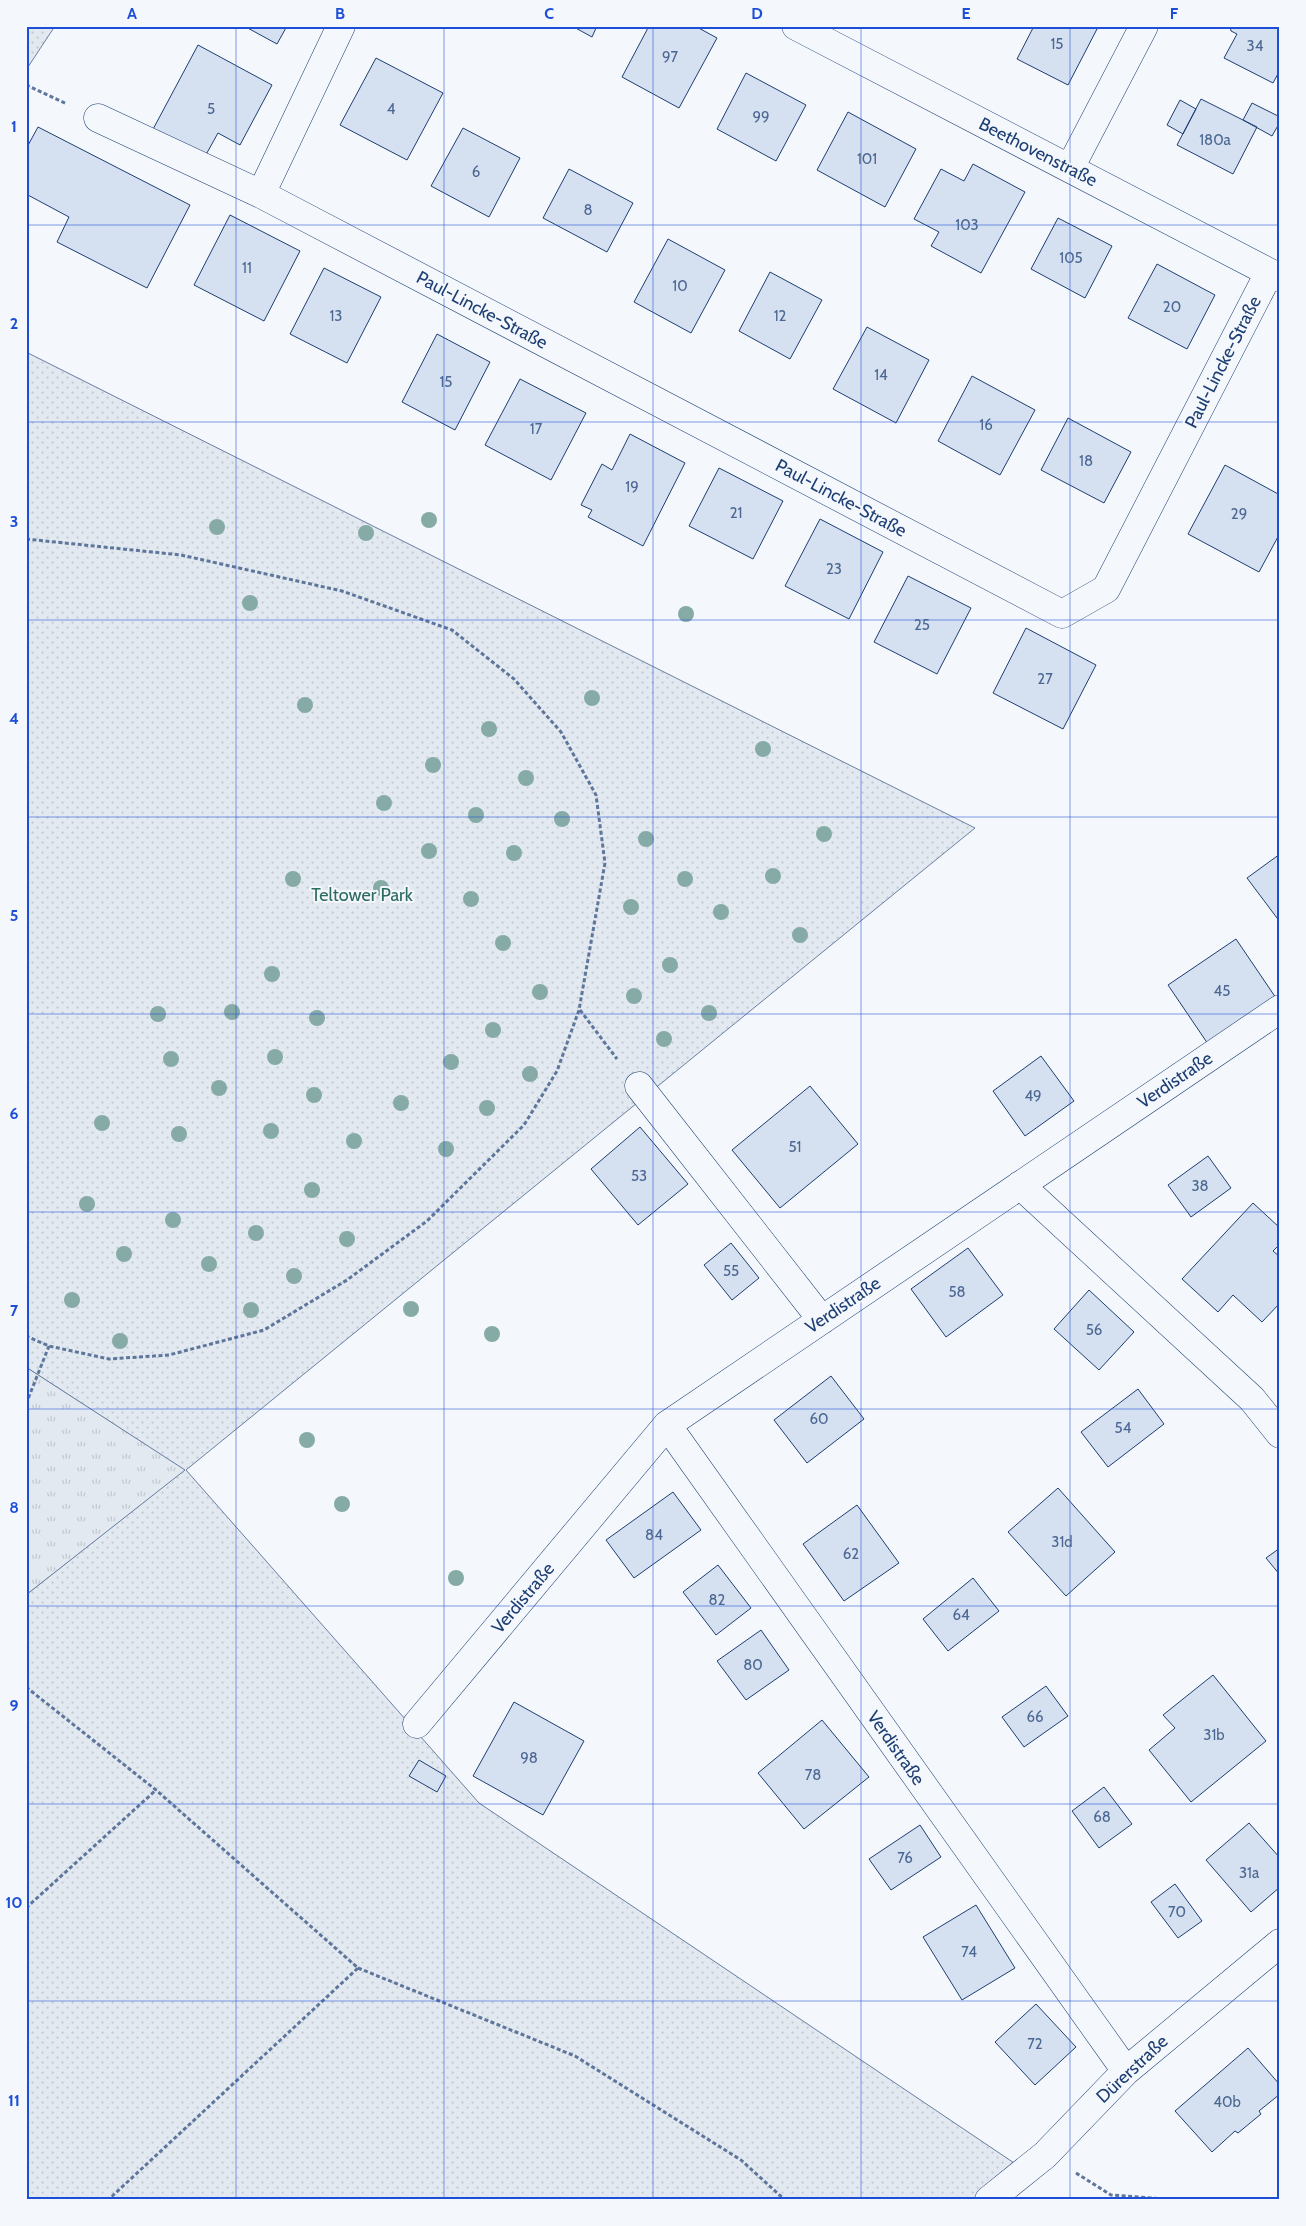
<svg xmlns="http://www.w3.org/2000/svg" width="1306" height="2226" viewBox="0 0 1306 2226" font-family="Cabin,sans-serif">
<defs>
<pattern id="grass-tufts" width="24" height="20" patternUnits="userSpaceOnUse" patternTransform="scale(1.25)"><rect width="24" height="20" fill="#e3e9f0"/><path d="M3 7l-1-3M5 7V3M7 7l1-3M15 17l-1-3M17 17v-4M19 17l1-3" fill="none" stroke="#c2c9d1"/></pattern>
<pattern id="park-dots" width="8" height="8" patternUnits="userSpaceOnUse" patternTransform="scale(1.25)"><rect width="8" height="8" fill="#e3e9f0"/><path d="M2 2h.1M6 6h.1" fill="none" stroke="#c2c9d1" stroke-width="1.8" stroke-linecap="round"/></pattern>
</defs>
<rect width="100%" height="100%" fill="#f4f7fb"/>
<path fill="url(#grass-tufts)" stroke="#687fa3" d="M26 1367 186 1470 26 1595Z"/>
<path fill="url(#park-dots)" stroke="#687fa3" d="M26 26H55L26 70Z
M26 352 975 828 186 1470 479 1803 1026 2171 989 2200H26V1595L185 1470 26 1367Z"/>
<path fill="#d5e0f0" stroke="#1d3f73" d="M244 26H287L277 44Z
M572 26H597L592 37Z
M649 26H695L717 38 679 108 622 77Z
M1034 26H1091L1097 29 1068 85 1017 59Z
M1230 26H1280V70L1273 83 1224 58 1237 34 1231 31Z
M198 45 272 85 240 145 218 133 203 160 151 133Z
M376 58 443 93 407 160 340 125Z
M746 73 806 105 776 161 717 129Z
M1201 99 1257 127 1233 174 1177 145Z
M1180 100 1196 109 1183 134 1167 125Z
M1252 103 1280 117V122L1272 136 1243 120Z
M848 112 916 149 885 207 817 170Z
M38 127 190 205 147 288 57 242 69 217 26 194V149Z
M463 128 520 158 489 217 431 186Z
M973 164 1025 192 981 273 931 246 939 232 914 219 941 169 964 181Z
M569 169 633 203 607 252 543 218Z
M230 215 300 251 264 321 194 285Z
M1058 218 1112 246 1085 298 1031 269Z
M668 239 725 270 691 333 634 302Z
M1157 264 1215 295 1187 349 1128 318Z
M324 268 381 297 347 363 290 334Z
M770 272 822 300 790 359 739 331Z
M867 327 929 360 896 423 833 389Z
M437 334 490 362 455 430 402 402Z
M972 376 1035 410 1000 475 938 441Z
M520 379 586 413 551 480 485 445Z
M1068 418 1131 452 1104 503 1041 470Z
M630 434 685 463 643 546 588 517 592 510 581 505 602 464 612 470Z
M1225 465 1280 495V533L1259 572 1188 534Z
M719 468 783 501 753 559 689 526Z
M820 519 883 552 849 619 785 586Z
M908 576 971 608 937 674 874 642Z
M1026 628 1096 665 1063 729 993 693Z
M1280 854V922L1247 878Z
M1236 939 1276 998 1208 1044 1168 985Z
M1041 1056 1074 1101 1025 1136 993 1091Z
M810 1086 858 1144 780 1208 732 1150Z
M640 1127 688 1184 638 1225 591 1169Z
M1208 1156 1231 1188 1191 1217 1168 1185Z
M1253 1203 1280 1228V1244L1273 1251 1280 1257V1303L1262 1322 1233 1295 1218 1312 1182 1279Z
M731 1243 759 1278 732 1300 704 1265Z
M968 1248 1003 1295 946 1337 911 1289Z
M1089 1290 1134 1332 1099 1370 1054 1329Z
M831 1376 864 1419 807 1463 774 1420Z
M1138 1389 1164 1424 1108 1467 1081 1432Z
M1058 1488 1115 1552 1066 1596 1008 1532Z
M673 1492 701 1530 634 1578 606 1540Z
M857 1505 899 1563 844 1601 803 1544Z
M1280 1548V1575L1266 1558Z
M718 1565 751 1608 716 1635 683 1592Z
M973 1578 999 1611 948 1651 923 1619Z
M761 1630 789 1670 746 1700 717 1661Z
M1213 1675 1266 1741 1191 1802 1149 1750 1175 1728 1163 1715Z
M1046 1686 1068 1716 1024 1747 1002 1717Z
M514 1702 584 1741 543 1815 473 1776Z
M822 1720 869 1777 804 1829 758 1773Z
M419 1760 446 1776 437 1792 409 1776Z
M1104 1787 1132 1824 1099 1848 1072 1811Z
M1249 1823 1280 1858V1887L1251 1912 1206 1860Z
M920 1825 941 1857 891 1890 869 1859Z
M1175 1884 1202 1921 1178 1938 1151 1902Z
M976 1905 1015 1968 962 2000 923 1937Z
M1036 2004 1076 2047 1035 2085 995 2042Z
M1248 2048 1280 2085V2094L1259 2111 1261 2114 1238 2133 1235 2131 1212 2152 1175 2111Z"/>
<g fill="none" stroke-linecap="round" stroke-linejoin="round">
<g stroke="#1d3f73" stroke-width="29">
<path id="minor" d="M341 26 261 194 1062 614 1106 589 1269 273
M796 26 1280 278
M98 118 261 194
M1070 168 1144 26
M639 1086 822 1320
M1020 1185 1252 1399 1280 1434
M417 1724 667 1425
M1126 2071 667 1425 1280 1009
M989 2200 1045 2155 1126 2071 1280 1943"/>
</g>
<path stroke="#5e769c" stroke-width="3" stroke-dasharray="4 2.5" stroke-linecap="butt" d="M26 85 67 104
M26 539 181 555 342 591 452 630 514 679 561 732 596 795 605 863 579 1010 557 1071 524 1125 427 1221 347 1280 264 1330 169 1355 109 1359 49 1346 26 1336
M580 1010 617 1059
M26 1404 49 1346
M26 1687 156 1790 358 1968 108 2200
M26 1908 156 1790
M358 1968 575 2056 741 2160 785 2200
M1076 2173 1111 2195 1178 2200"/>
<use href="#minor" stroke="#f4f7fb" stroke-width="28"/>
</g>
<g fill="#86aba6">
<circle cx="429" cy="520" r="8"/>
<circle cx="217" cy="527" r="8"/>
<circle cx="366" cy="533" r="8"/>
<circle cx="250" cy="603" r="8"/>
<circle cx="686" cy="614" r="8"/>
<circle cx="592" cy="698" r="8"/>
<circle cx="305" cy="705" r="8"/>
<circle cx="489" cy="729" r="8"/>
<circle cx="763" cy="749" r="8"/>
<circle cx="433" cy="765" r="8"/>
<circle cx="526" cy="778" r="8"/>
<circle cx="384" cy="803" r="8"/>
<circle cx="476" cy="815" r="8"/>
<circle cx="562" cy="819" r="8"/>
<circle cx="824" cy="834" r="8"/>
<circle cx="646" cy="839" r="8"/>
<circle cx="429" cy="851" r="8"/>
<circle cx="514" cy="853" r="8"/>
<circle cx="773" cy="876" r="8"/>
<circle cx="293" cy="879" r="8"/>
<circle cx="685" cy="879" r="8"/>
<circle cx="381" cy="888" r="8"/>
<circle cx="471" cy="899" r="8"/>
<circle cx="631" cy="907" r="8"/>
<circle cx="721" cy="912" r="8"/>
<circle cx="800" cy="935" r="8"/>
<circle cx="503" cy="943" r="8"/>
<circle cx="670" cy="965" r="8"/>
<circle cx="272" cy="974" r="8"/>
<circle cx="540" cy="992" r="8"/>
<circle cx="634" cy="996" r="8"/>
<circle cx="232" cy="1012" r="8"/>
<circle cx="709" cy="1013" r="8"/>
<circle cx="158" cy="1014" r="8"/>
<circle cx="317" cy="1018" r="8"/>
<circle cx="493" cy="1030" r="8"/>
<circle cx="664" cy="1039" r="8"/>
<circle cx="275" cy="1057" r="8"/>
<circle cx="171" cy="1059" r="8"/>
<circle cx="451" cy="1062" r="8"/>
<circle cx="530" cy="1074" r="8"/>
<circle cx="219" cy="1088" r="8"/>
<circle cx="314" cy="1095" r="8"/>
<circle cx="401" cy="1103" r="8"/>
<circle cx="487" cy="1108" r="8"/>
<circle cx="102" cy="1123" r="8"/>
<circle cx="271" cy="1131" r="8"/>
<circle cx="179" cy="1134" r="8"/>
<circle cx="354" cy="1141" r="8"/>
<circle cx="446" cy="1149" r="8"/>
<circle cx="312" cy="1190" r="8"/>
<circle cx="87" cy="1204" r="8"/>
<circle cx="173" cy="1220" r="8"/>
<circle cx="256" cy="1233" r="8"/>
<circle cx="347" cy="1239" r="8"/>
<circle cx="124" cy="1254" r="8"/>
<circle cx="209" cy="1264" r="8"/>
<circle cx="294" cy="1276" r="8"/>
<circle cx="72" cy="1300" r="8"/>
<circle cx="411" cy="1309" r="8"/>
<circle cx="251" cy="1310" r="8"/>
<circle cx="492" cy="1334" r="8"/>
<circle cx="120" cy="1341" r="8"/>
<circle cx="307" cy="1440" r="8"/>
<circle cx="342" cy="1504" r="8"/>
<circle cx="456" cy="1578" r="8"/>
</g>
<path fill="none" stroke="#1d4ed8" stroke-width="1" stroke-opacity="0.55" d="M236 26V2200M444 26V2200M653 26V2200M861 26V2200M1070 26V2200M26 225H1280M26 422H1280M26 620H1280M26 817H1280M26 1014H1280M26 1212H1280M26 1409H1280M26 1606H1280M26 1804H1280M26 2001H1280"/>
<g text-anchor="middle" stroke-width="4" stroke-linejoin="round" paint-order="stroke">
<g font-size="15" fill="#4b6792">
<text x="1057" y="49">15</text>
<text x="1255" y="51">34</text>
<text x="670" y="62">97</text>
<text x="211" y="114">5</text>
<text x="391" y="114">4</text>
<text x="761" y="122">99</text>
<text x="1215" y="145">180a</text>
<text x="867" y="164">101</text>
<text x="476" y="177">6</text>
<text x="588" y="215">8</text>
<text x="967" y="230">103</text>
<text x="1071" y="263">105</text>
<text x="247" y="273">11</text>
<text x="680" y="291">10</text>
<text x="1172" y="312">20</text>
<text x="336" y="321">13</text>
<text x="780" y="321">12</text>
<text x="881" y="380">14</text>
<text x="446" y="387">15</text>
<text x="986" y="430">16</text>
<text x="536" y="434">17</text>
<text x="1086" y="466">18</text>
<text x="632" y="492">19</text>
<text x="736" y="518">21</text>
<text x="1239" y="519">29</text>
<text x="834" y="574">23</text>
<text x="922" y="630">25</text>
<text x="1045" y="684">27</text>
<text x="1222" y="996">45</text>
<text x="1033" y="1101">49</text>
<text x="795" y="1152">51</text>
<text x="639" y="1181">53</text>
<text x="1200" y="1191">38</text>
<text x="731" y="1276">55</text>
<text x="957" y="1297">58</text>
<text x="1094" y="1335">56</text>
<text x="819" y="1424">60</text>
<text x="1123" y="1433">54</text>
<text x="654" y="1540">84</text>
<text x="1062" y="1547">31d</text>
<text x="851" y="1559">62</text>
<text x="717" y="1605">82</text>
<text x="961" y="1620">64</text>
<text x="753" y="1670">80</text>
<text x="1035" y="1722">66</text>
<text x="1214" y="1740">31b</text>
<text x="529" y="1763">98</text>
<text x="813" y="1780">78</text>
<text x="1102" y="1822">68</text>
<text x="905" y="1863">76</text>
<text x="1249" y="1878">31a</text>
<text x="1177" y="1917">70</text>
<text x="969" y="1957">74</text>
<text x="1035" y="2049">72</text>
<text x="1227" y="2107">40b</text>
</g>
<g font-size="18" fill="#1d3f73" stroke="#f4f7fb">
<text transform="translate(1038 152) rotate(27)" y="6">Beethovenstraße</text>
<text transform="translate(482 310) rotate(28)" y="6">Paul-Lincke-Straße</text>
<text transform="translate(1223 362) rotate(-63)" y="6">Paul-Lincke-Straße</text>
<text transform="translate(841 498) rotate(28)" y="6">Paul-Lincke-Straße</text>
<text transform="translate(1175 1080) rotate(-34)" y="6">Verdistraße</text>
<text transform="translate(843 1305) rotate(-34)" y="6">Verdistraße</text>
<text transform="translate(523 1598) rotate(-50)" y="6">Verdistraße</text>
<text transform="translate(896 1748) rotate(55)" y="6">Verdistraße</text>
<text transform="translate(1132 2069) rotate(-43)" y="6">Dürerstraße</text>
</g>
<g font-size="18" fill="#2c6c60" stroke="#f4f7fb">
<text x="362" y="901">Teltower Park</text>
</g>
</g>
<rect width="1306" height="2226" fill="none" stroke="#f4f7fb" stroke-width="55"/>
<rect x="28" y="28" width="1250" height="2170" fill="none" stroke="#1d4ed8" stroke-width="2"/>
<g font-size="16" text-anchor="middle" font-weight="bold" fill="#1d4ed8">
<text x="132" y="19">A</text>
<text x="340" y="19">B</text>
<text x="549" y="19">C</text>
<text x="757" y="19">D</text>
<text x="966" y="19">E</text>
<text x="1174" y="19">F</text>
<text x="14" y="132">1</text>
<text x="14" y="329">2</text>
<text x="14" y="527">3</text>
<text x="14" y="724">4</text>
<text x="14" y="921">5</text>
<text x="14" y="1119">6</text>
<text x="14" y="1316">7</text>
<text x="14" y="1513">8</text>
<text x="14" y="1711">9</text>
<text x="14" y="1908">10</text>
<text x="14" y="2106">11</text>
</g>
</svg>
